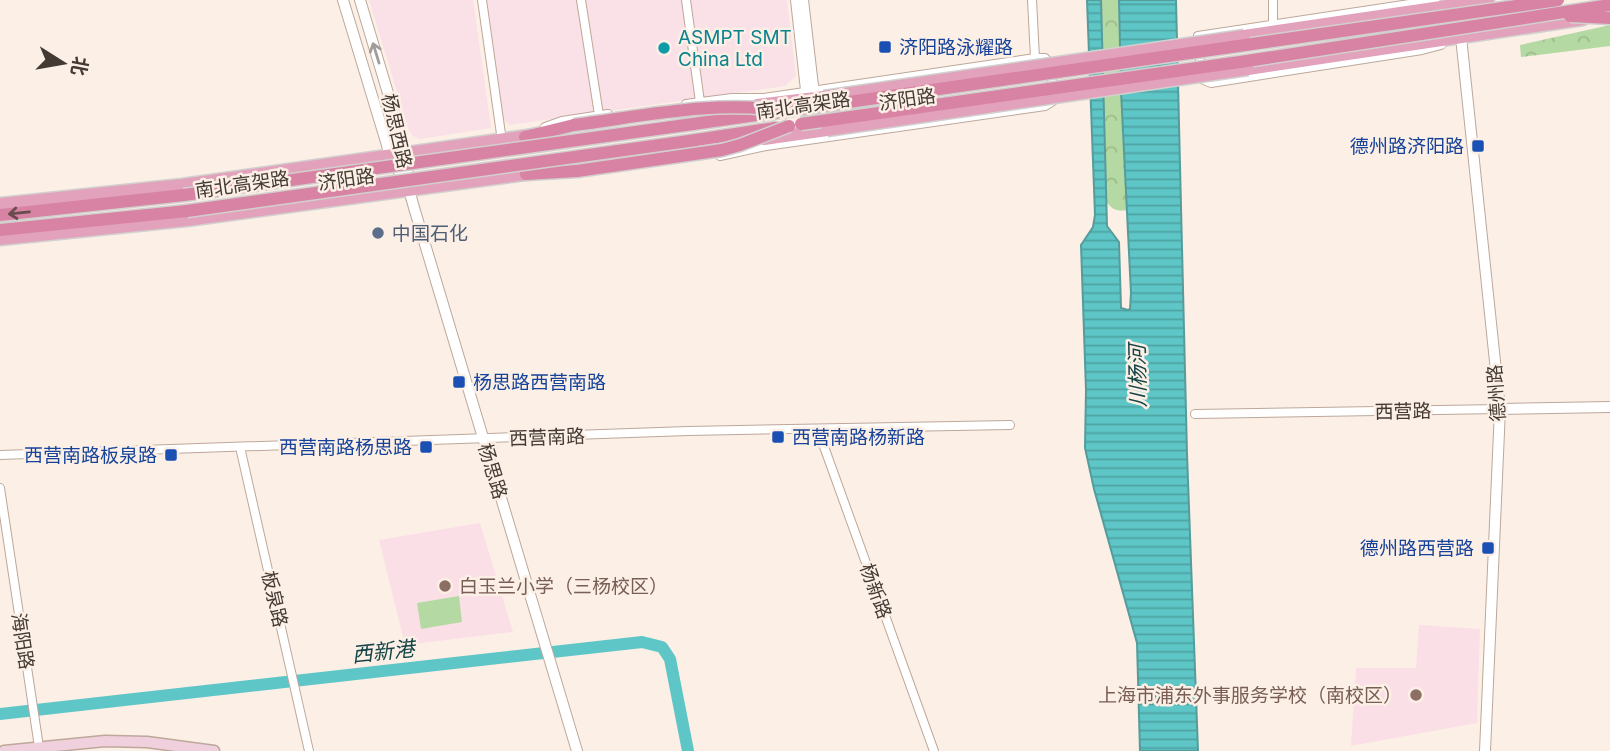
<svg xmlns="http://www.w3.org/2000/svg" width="1610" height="751" viewBox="0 0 1610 751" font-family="Inter,'Noto Sans SC',sans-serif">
<defs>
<pattern id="park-crowns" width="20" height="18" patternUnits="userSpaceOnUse" patternTransform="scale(1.75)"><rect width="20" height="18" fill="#b5d9a2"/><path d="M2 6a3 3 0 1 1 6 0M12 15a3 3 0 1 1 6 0" fill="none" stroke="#9dbb8c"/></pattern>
<pattern id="water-rules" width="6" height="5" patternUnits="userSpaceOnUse" patternTransform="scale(1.75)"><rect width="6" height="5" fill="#5ec6c7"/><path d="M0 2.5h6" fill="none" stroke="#4fa2a2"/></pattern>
</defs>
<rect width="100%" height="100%" fill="#fcefe6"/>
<path fill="#fae0e7" d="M369 0H473L491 128 420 139 413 136 409 131Z
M486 0H787L796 76 785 86 510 125 503 119Z"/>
<path fill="#fae0e6" d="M480 523 513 632 405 645 379 540Z
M1419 625 1480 629 1477 723 1351 746 1356 668H1416Z"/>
<path fill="url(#park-crowns)" d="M1101 0H1119L1127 210C1117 212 1111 209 1106 201Z
M1610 25V46L1521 57 1520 45Z"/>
<path fill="#b5d9a2" d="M459 596 462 622 421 629 417 603Z"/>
<path fill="url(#water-rules)" stroke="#569c9b" stroke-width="2" d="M1087 0H1101L1107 226 1119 242 1121 308 1128 310 1130 309 1131 293 1121 91 1119 0H1176L1187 454 1198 751H1140L1137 643 1094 489 1085 448 1086 390 1081 245 1093 227 1095 215Z"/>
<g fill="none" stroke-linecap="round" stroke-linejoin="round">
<path stroke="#5ec6c7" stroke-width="12" d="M0 714 642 642 662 647 670 659 688 751"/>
<g stroke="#bda89a" stroke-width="10">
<path id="minor" d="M482 0 502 141
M581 0 599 115
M686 0 700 102
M1032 0 1035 58
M1273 0V24
M1436 3H1416L1198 36 1201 74 1204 80 1211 83 1422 50 1441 45
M686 104 732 98H764L1035 58H1045L1050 63 1054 96 1053 101 1045 106 766 146 720 156
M545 127 562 121 608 114
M1195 414 1500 409
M818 430 934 751
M240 447 309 751
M0 455 688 431 1010 425
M0 488 39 747"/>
</g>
<g stroke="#bda89a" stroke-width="12">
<path id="tertiary" d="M343 0 390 155 407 187
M360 0 406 153 409 190 415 211 577 751
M796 0 807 99 813 128
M803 0 815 103
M1454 9 1461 37 1500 409 1485 751
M1500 409 1610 407"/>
</g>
<g stroke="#bda89a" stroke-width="13">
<path id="secondary" d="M4 751 105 741 147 742 214 751"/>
</g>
<g stroke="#d2d0ce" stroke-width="15">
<path id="primary" d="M1244 36 1488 0
M1248 69 1583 19
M757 105 824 97
M764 139 827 130
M0 204 182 185 534 135
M0 239 187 220 534 173"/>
</g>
<g stroke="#d2d0ce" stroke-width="15">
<path id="trunk" d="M693 124 800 109
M525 137 574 125
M696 140 775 128
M526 174 577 171
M0 215 184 195
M0 230 187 211"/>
</g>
<use href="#minor" stroke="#fff" stroke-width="8"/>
<use href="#tertiary" stroke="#fff" stroke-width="10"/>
<use href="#secondary" stroke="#f1d0dd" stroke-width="10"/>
<use href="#primary" stroke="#e2a2bb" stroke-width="12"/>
<use href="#trunk" stroke="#d883a4" stroke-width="12"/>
<g stroke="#d2d0ce" stroke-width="15" stroke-linecap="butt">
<path id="primary-bridge" d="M824 97 1244 36
M827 130 1248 69"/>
</g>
<g stroke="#d2d0ce" stroke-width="15" stroke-linecap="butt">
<path id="trunk-bridge" d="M1570 16 1610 18
M800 109 1558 0
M801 124 1247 61 1610 5
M574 125C644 116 715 100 786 111
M577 171 722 150 740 145 789 126
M184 195 693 124
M187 211 696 140"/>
</g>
<use href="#primary-bridge" stroke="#e2a2bb" stroke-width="12"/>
<use href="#trunk-bridge" stroke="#d883a4" stroke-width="12"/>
</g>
<defs><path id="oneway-shaft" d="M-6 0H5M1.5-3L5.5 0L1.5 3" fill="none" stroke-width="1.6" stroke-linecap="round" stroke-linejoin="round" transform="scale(1.75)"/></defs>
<use stroke="#a19c9a" href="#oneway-shaft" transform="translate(376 53) rotate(-107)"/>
<use stroke="#684c50" href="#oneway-shaft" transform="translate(19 213) rotate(174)"/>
<g fill="#1a4fb4" stroke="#fcefe6" stroke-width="2.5">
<rect x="878" y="40" width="14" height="14" rx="3.5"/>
<rect x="1471" y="139" width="14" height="14" rx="3.5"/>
<rect x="452" y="375" width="14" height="14" rx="3.5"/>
<rect x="771" y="430" width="14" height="14" rx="3.5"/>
<rect x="419" y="440" width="14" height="14" rx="3.5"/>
<rect x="164" y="448" width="14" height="14" rx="3.5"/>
<rect x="1481" y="541" width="14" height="14" rx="3.5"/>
</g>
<circle fill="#0f9aa8" stroke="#fcefe6" stroke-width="2.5" cx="664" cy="48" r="7"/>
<circle fill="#5c6f8a" stroke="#fcefe6" stroke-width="2.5" cx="378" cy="233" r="7"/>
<g fill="#8d6e63" stroke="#fcefe6" stroke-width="2.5">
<circle cx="445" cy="586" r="7"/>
<circle cx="1416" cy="695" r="7"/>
</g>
<g text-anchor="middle" stroke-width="5" stroke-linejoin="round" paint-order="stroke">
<g font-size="19" fill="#0d838f" stroke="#fcefe6" text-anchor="start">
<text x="678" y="44">ASMPT SMT<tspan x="678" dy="22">China Ltd</tspan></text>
</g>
<g font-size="19" fill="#164399" stroke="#fcefe6" text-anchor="end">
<text x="899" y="54" text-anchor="start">济阳路泳耀路</text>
<text x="1464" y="153">德州路济阳路</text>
<text x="473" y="389" text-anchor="start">杨思路西营南路</text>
<text x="792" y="444" text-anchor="start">西营南路杨新路</text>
<text x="412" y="454">西营南路杨思路</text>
<text x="157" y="462">西营南路板泉路</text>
<text x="1474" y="555">德州路西营路</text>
</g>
<g font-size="19" fill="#433a34" stroke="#fcefe6">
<text transform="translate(907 99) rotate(-8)" y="7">济阳路</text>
<text transform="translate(803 105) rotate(-8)" y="7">南北高架路</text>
<text transform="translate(397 131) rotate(77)" y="7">杨思西路</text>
<text transform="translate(346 179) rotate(-8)" y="7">济阳路</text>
<text transform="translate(242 184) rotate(-8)" y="7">南北高架路</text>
<text transform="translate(1496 393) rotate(-94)" y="7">德州路</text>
<text transform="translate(1403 411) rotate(-1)" y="7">西营路</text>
<text transform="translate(547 437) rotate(-2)" y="7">西营南路</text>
<text transform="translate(493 471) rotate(73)" y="7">杨思路</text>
<text transform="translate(876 591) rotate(70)" y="7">杨新路</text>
<text transform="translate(275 599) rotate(77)" y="7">板泉路</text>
<text transform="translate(23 641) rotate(81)" y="7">海阳路</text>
</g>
<g font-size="19" fill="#4e5e75" stroke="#fcefe6" text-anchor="start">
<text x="392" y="240">中国石化</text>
</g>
<g font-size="19" fill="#785e54" stroke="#fcefe6" text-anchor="start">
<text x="459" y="593">白玉兰小学（三杨校区）</text>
<text x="1402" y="702" text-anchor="end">上海市浦东外事服务学校（南校区）</text>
</g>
<g font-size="21" font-style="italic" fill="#144445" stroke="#fcefe6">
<text transform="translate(1138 376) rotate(-91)" y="7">川杨河</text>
<text transform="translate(383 652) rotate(-6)" y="7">西新港</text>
</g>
</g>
<g transform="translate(63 63) rotate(101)" stroke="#fcefe6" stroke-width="5" paint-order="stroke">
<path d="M0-5L12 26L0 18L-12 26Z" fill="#433a34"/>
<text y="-10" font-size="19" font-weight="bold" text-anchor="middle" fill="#433a34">北</text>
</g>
</svg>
